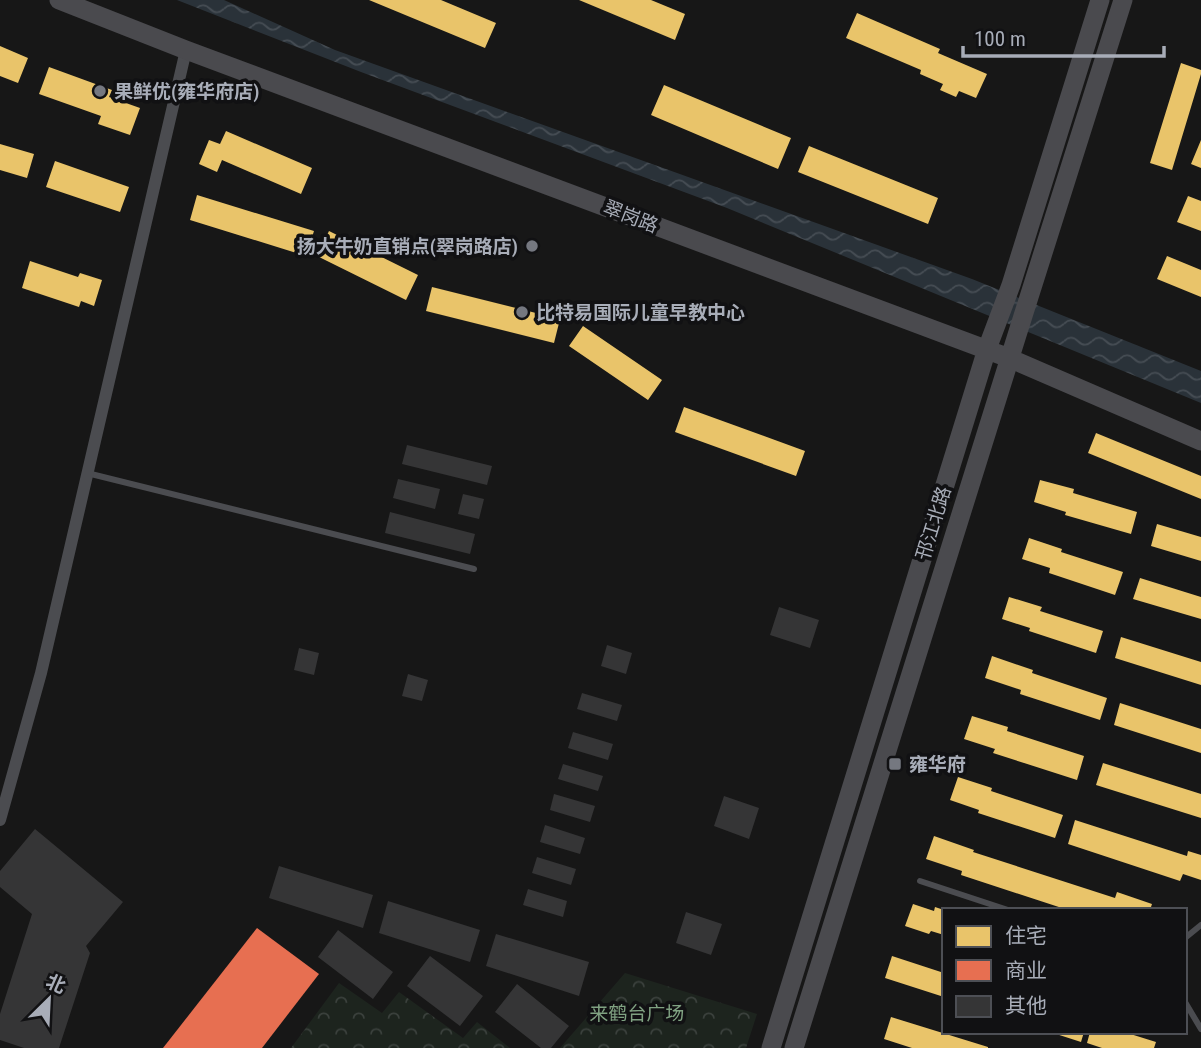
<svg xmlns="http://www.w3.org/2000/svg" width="1201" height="1048" viewBox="0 0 1201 1048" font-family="'Roboto Condensed','Noto Sans SC',sans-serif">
<defs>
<pattern id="forest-crowns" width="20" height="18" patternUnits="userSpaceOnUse" patternTransform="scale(1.75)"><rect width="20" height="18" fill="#1d241e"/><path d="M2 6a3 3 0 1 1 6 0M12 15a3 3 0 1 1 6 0" fill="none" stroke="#3b413d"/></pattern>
<pattern id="water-waves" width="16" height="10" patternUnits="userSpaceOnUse" patternTransform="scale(1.75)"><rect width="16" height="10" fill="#2a3239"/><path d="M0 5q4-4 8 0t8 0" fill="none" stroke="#464d54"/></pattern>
</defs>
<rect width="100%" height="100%" fill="#171717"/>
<path fill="url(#forest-crowns)" d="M625 973 757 1014 746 1048H560Z
M339 983 382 1013 399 992 463 1038 477 1022 510 1048H291Z"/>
<path fill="url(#water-waves)" d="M177 0H224L335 50 972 279 1201 371V403L727 208 361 72Z"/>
<path fill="#e9c46a" d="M369 0H441L496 23 485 48Z
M579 0H651L685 14 675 40Z
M857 13 940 49 938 53 987 74 976 98 959 91 956 97 940 90 943 84 920 74 921 70 846 38Z
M0 46 28 58 18 83 0 76Z
M1181 63 1201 70V74L1172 170 1150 163Z
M49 67 112 90 109 97 140 108 130 135 98 124 101 116 39 94Z
M664 85 791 138 778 169 651 115Z
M226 131 312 168 301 194 222 160 217 172 199 164 209 140 220 144Z
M1201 140V168L1191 164Z
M0 144 34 154 27 178 0 170Z
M809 146 938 198 928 224 798 172Z
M55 161 129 187 120 212 46 187Z
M197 195 314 231 306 256 190 220Z
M1188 196 1201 201V231L1177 222Z
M329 231 418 275 406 300 317 256Z
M1167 256 1201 270V297L1157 279Z
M30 261 78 277 80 273 102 280 94 306 81 301 79 307 22 288Z
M432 287 560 319 554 343 426 311Z
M583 326 662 380 648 400 569 346Z
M684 407 805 451 796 476 675 432Z
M1096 433 1201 476V499L1088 453Z
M1040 480 1074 489 1073 493 1137 512 1131 534 1065 515 1066 512 1034 502Z
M1157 524 1201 537V561L1151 546Z
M1029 538 1062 549 1061 552 1123 572 1115 595 1049 573 1050 568 1022 559Z
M1140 578 1201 597V619L1133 599Z
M1009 597 1042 607 1040 611 1103 631 1096 653 1029 631 1030 628 1002 619Z
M1121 637 1201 662V685L1115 658Z
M992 656 1033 670 1032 673 1107 698 1100 720 1020 694 1021 690 985 678Z
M1120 703 1201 729V753L1114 725Z
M972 716 1008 727 1007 731 1084 756 1077 780 993 753 995 749 964 739Z
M1103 763 1201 794V818L1096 785Z
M958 777 992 788 991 791 1063 815 1055 838 978 813 979 810 950 800Z
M1075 820 1187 856 1188 851 1201 855V880L1183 874 1180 881 1068 844Z
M934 836 974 850 973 852 1115 898 1117 892 1152 904 1150 910H1068L961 875 962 871 926 859Z
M913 904 934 911 935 907 944 910V935L931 931 929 934 905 926Z
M892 956 944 973V997L885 978Z
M891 1017 988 1047V1048H912L884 1039Z
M1050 1032H1084L1081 1042Z
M1090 1032H1124L1156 1042 1154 1048H1102L1087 1043Z"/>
<path fill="#e76f51" d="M257 928 319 974 262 1048H163Z"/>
<path fill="#353536" d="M407 445 492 466 487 485 402 464Z
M398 479 440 489 435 509 393 498Z
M463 494 484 499 479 519 458 514Z
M390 512 475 534 470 554 385 533Z
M779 607 819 620 810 648 770 635Z
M607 645 632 653 626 674 601 666Z
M299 648 319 653 314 675 294 670Z
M408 674 428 680 422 701 402 696Z
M582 693 622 705 617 721 577 709Z
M573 732 613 744 608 760 568 748Z
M563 764 603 776 598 791 558 779Z
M554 794 595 806 590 822 550 810Z
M724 796 759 808 749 839 714 826Z
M545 825 585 838 580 854 540 842Z
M35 829 123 902 86 946 90 953 59 1048H24L0 1040V1014L32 914 0 887V871Z
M537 857 576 869 571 885 532 873Z
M279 866 373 895 363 928 269 898Z
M528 889 567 901 563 917 523 905Z
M388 901 480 930 470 962 379 933Z
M686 912 722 924 711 955 676 943Z
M338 930 393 972 373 999 318 957Z
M496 934 589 962 579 996 486 966Z
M430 956 483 996 460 1026 407 986Z
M517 984 569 1026 551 1048H541L495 1012Z"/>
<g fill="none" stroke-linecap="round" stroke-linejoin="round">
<path stroke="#4b4c50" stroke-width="6" d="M87 473 474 569
M920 881 1008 910
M1185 938 1201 925
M1185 1002 1201 1029"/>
<path stroke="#4b4c50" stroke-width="12" d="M0 820 41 673 186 50"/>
<path stroke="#4a4a4e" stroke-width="19" d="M59 0 186 50 1009 358 1201 441
M771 1048 987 349 1011 285 1100 0
M794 1048 1017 335 1123 0"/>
</g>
<g fill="#757880" stroke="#111113" stroke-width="2.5">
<circle cx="100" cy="91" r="7"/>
<circle cx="532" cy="246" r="7"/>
<circle cx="522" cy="312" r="7"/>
<rect x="888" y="757" width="14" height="14" rx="3.5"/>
</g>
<g text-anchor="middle" stroke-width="7" stroke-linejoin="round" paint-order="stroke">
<g font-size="19" font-weight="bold" fill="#a8adb8" stroke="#111113" text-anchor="start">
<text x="114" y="98">果鲜优(雍华府店)</text>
<text x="518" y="253" text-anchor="end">扬大牛奶直销点(翠岗路店)</text>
<text x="536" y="319">比特易国际儿童早教中心</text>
<text x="909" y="771">雍华府</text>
</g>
<g font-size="19" fill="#a8adb8" stroke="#111113">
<text transform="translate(631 216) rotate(21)" y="7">翠岗路</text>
<text transform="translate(933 523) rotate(-73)" y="7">邗江北路</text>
</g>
<g font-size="19" fill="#80a282" stroke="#111113">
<text x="637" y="1020">来鹤台广场</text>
</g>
</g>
<rect x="942" y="908" width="245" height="126" fill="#111113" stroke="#4d4f55" stroke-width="2"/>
<rect x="956" y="926" width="35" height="21" fill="#e9c46a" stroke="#4d4f55" stroke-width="2"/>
<text x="1005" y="943" font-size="21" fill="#a8adb8">住宅</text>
<rect x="956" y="960" width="35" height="21" fill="#e76f51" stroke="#4d4f55" stroke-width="2"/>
<text x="1005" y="978" font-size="21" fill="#a8adb8">商业</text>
<rect x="956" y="996" width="35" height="21" fill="#353536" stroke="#4d4f55" stroke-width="2"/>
<text x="1005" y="1013" font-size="21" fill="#a8adb8">其他</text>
<g transform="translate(49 999) rotate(24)" stroke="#111113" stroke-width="5" paint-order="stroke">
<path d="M0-5L12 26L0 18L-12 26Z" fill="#a8adb8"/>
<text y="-10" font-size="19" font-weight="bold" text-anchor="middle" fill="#a8adb8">北</text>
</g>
<path d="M963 46v10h201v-10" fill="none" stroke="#a8adb8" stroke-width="3.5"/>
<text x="974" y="46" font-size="21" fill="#a8adb8" stroke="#111113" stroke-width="5" paint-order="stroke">100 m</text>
</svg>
